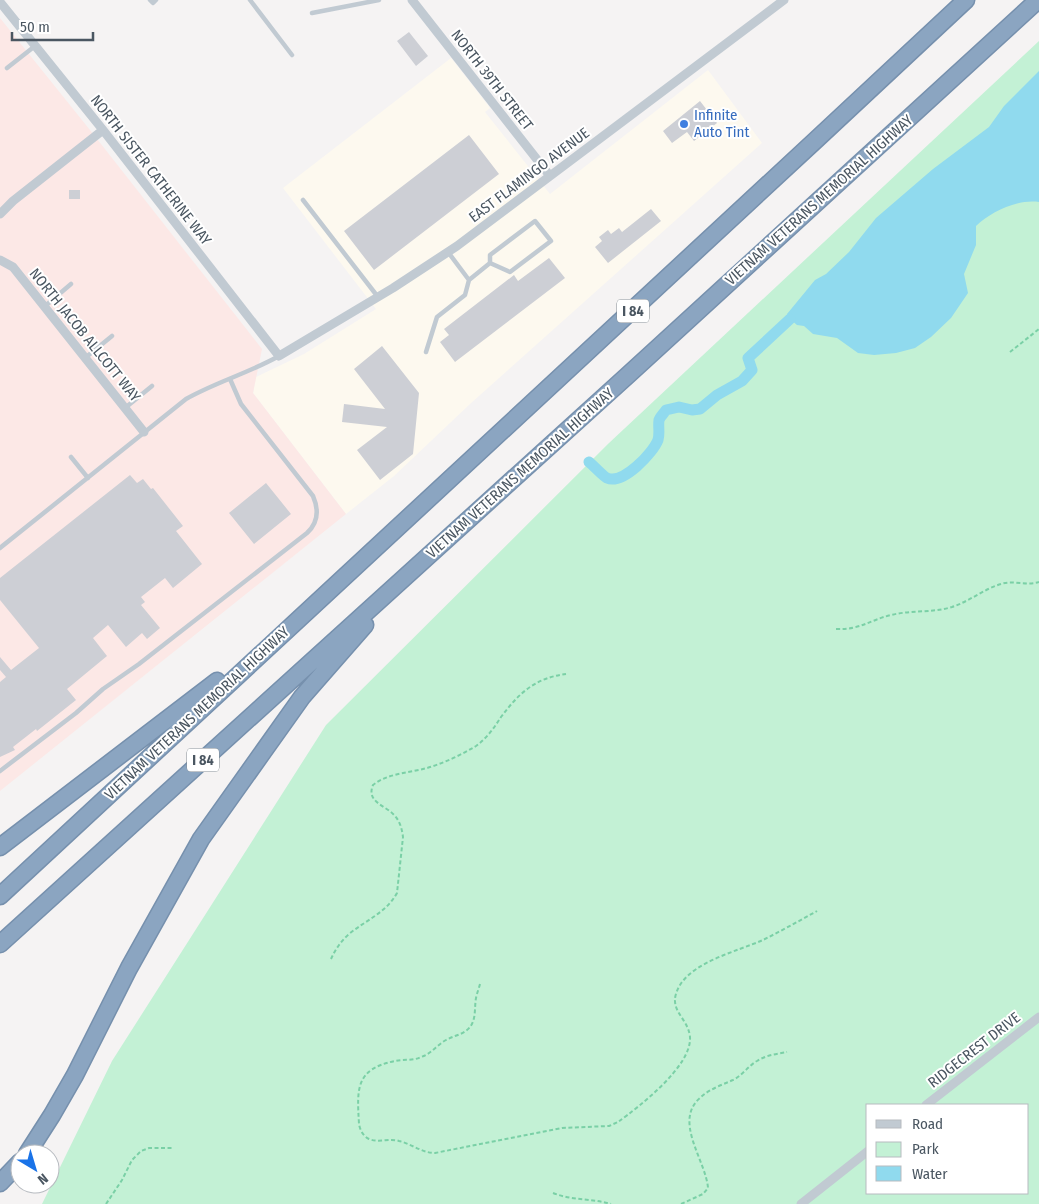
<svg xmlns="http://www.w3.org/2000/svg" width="1039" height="1204" viewBox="0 0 1039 1204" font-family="'Fira Sans Condensed',sans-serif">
<rect width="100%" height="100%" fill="#f5f3f3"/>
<path fill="#fdf9ef" d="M451 58 490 108 485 112 550 194 708 70 762 143 470 404 394 476 346 514 253 393 256 377 304 354 376 309 283 188Z"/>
<path fill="#fce8e6" d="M0 18 90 130 262 349 253 393 346 514 0 791Z"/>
<path fill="#c3f1d5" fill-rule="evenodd" d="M1039 41V1204H42L112 1061 326 725 609 443ZM868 1105H1028V1193H868Z"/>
<path fill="#90daee" d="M1039 71V202C1017 199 991 212 976 226V245L964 274 968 293 951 318 931 337 915 348 896 353 874 355 858 353 837 338 813 334 804 326 797 325 790 319 787 314 815 280 826 274 849 252 876 218 933 169 989 127 1004 106Z"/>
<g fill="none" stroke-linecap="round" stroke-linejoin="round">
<path stroke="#90daee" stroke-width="11" d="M589 462C594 466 603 476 607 478 623 485 653 453 658 440 660 433 658 427 659 420 660 417 664 413 666 410L679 407 692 410 700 409 717 395 742 381 752 370 748 358 790 319"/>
</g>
<path fill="#cdcfd5" d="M409 32 428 56 416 66 397 41Z
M700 101 717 123 694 141 687 132 672 143 663 131Z
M469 135 499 174 374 270 344 231Z
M69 190H80V199H69Z
M651 209 661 221 608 263 595 247 602 241 599 237 608 230 611 234 619 228 622 232Z
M549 258 565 278 455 362 440 342 449 335 444 329 514 275 518 281Z
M382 346 419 393 413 454 380 480 357 450 387 427 342 422 344 404 385 409 354 369Z
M130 475 137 483 143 479 151 489 153 488 183 526 176 531 202 564 173 588 165 578 141 597 145 602 141 605 160 628 147 639 142 633 126 647 108 625 93 638 107 656 67 689 76 700 37 731 36 729 13 747 15 750 0 757V682L6 677 0 670V657L11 670 39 648 0 600V578Z
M266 483 291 514 254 544 229 513Z"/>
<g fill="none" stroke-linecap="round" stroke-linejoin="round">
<g stroke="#7690ad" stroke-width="19">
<path id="highway" d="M0 847 217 681
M0 896C321 597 645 300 966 0
M0 944 628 375 1038 0
M27 1154 52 1115 75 1075 129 968 201 839 302 697 365 625
M0 1183 20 1162"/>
</g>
<path stroke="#7ad0a6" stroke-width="2" stroke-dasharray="4 2.5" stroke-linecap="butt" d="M1010 352 1039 329
M836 629C860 630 870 620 891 615 911 610 932 613 952 607 970 601 984 589 1001 584 1013 580 1026 586 1039 582
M331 959C335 950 341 941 349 934 366 920 386 913 397 893L403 837C402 829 400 821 394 815 385 805 366 802 373 785 388 773 409 773 427 768 444 763 461 755 476 746 487 738 494 728 501 717 519 693 535 678 566 674
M480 984C479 988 477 993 476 998 474 1009 477 1022 467 1030 461 1035 453 1036 446 1040 437 1045 431 1054 421 1057 414 1061 403 1059 395 1061 355 1069 357 1089 359 1124 360 1130 363 1136 369 1139 379 1143 390 1138 399 1141 412 1144 422 1153 435 1153L562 1128 609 1126 618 1122C640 1106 692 1066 690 1037 688 1016 665 1010 680 985 695 961 738 951 763 940 781 931 799 921 817 911
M553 1193C573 1201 591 1198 611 1204
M106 1204 122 1180 132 1160 141 1151 149 1148H174
M681 1204 703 1194 708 1188C706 1161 673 1121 700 1098 709 1089 722 1085 733 1080 743 1075 748 1066 757 1061 766 1055 777 1054 787 1052"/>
<path stroke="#c1cad2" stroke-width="4.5" d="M150 0 153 3 156 0
M250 0 292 55
M312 13 379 0
M7 68 35 46
M303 200 378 297
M448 252 469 280 490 263 510 272 551 241 535 221 490 255V263
M44 307 71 284
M426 352 437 317 465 295 469 280
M85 358 112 336
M125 408 152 386
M71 457 88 478
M0 548 186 399C216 382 249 373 279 356
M0 771 76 713 103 689 139 664 307 533C318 523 319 510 313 496L241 404 230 379"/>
<path stroke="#c1cad2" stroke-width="9" d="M412 0 550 176
M0 2 103 130 279 356 393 288 457 246 784 0
M0 214 13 201 103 130
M0 260 13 267 144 432
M926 1105 1039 1017
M801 1204 868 1151"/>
<use href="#highway" stroke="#8ba5c1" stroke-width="16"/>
</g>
<circle fill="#3f7fe0" stroke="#fff" stroke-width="2" cx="684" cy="124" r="5"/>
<g text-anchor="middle" stroke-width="4" stroke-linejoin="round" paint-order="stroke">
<g fill="#fff" stroke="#808990" stroke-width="1">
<rect x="617" y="299.5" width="32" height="23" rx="4"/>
<rect x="187" y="748.5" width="32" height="23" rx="4"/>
</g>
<g font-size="14" font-weight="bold" fill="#4a5661">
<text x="633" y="316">I 84</text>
<text x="203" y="765">I 84</text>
</g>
<g font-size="15" fill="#4a5661" stroke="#fff">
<text transform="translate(492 80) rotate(52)" y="5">NORTH 39TH STREET</text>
<text transform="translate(151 170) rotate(52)" y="5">NORTH SISTER CATHERINE WAY</text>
<text transform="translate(529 175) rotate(-37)" y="5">EAST FLAMINGO AVENUE</text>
<text transform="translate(819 200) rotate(-42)" y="5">VIETNAM VETERANS MEMORIAL HIGHWAY</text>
<text transform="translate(85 335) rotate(51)" y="5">NORTH JACOB ALLCOTT WAY</text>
<text transform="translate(520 473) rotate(-42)" y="5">VIETNAM VETERANS MEMORIAL HIGHWAY</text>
<text transform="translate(197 713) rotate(-43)" y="5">VIETNAM VETERANS MEMORIAL HIGHWAY</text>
<text transform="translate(974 1050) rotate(-38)" y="5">RIDGECREST DRIVE</text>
</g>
<g font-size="15" fill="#366cbe" stroke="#fff" text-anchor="start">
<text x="694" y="120">Infinite<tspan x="694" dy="17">Auto Tint</tspan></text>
</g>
</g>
<rect x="866" y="1104" width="162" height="90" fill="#ffffff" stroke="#b7bbc0"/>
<rect x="876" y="1120" width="25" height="8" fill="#c1cad2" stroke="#b7bbc0"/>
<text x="912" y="1129" font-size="15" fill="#4a5661">Road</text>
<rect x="876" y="1142" width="25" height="15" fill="#c3f1d5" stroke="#b7bbc0"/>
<text x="912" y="1154" font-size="15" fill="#4a5661">Park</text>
<rect x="876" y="1166" width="25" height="15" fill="#90daee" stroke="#b7bbc0"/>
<text x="912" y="1179" font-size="15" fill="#4a5661">Water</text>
<g transform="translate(35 1169) rotate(142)"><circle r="24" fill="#ffffff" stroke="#b7bbc0"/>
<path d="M0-4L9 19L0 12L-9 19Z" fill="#1a73e8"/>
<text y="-8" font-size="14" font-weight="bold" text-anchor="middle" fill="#4a5661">N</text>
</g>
<path d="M12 32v8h81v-8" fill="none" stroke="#4a5661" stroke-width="2.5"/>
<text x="20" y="32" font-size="15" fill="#4a5661" stroke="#ffffff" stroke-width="4" paint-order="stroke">50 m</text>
</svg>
